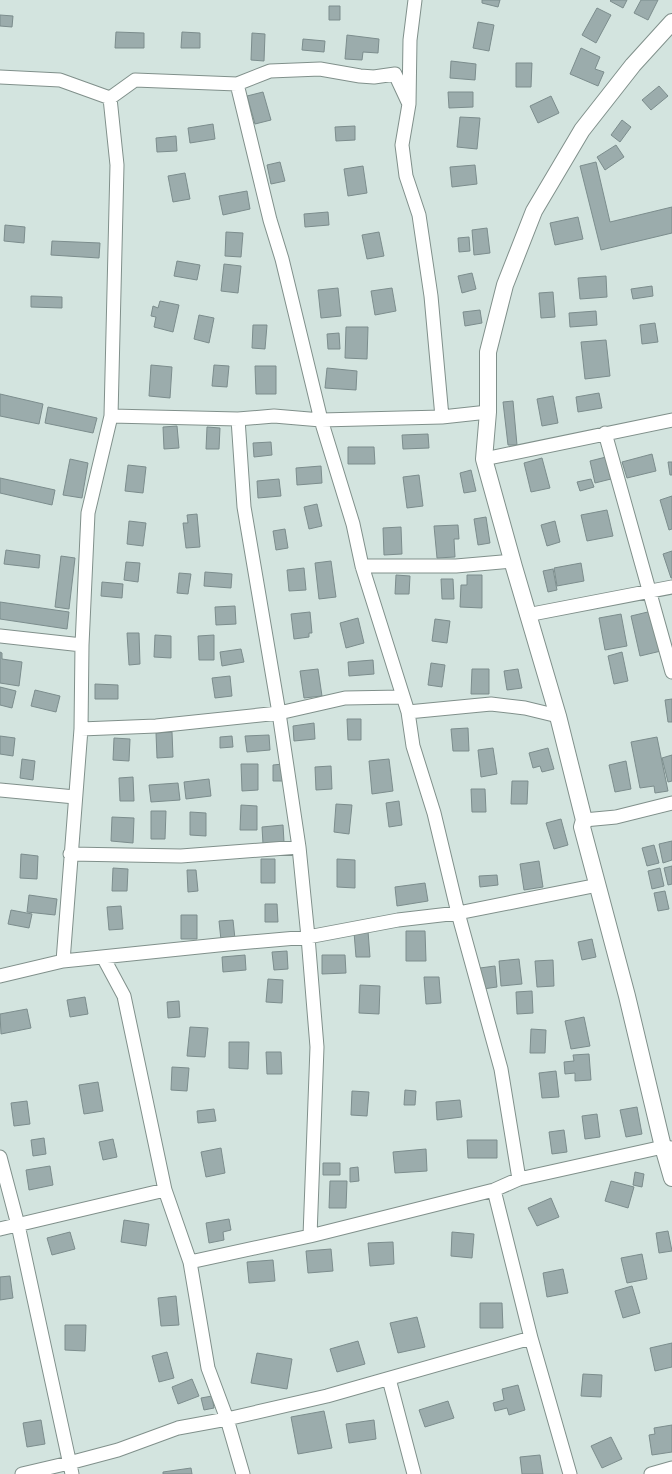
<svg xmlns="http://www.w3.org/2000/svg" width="672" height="1474" viewBox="0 0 672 1474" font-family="Literata,serif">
<rect width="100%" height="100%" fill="#d3e4df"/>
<path fill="#9bacac" stroke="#7c8d8d" d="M482 0H500L498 7 482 3Z
M611 0H627L623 8 610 1Z
M641 0H658L648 20 634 13Z
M329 6H340V20H329Z
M597 8 611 15 596 43 582 35Z
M0 15 13 16 12 27 0 26Z
M478 22 494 25 489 51 473 48Z
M116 32 144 33V48H115Z
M182 32 200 33V48H181Z
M252 33 265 34 264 61 251 60Z
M347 35 379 39 378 53 363 52 362 60 345 59Z
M303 39 325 41 324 52 302 50Z
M581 48 600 57 595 69 604 72 598 86 570 74Z
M451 61 476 64 475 80 450 78Z
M516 63H532L531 87H516Z
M659 86 668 96 651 110 642 100Z
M263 92 271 120 255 124 247 96Z
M448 92H473V107L449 108Z
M551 96 559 113 538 123 530 106Z
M460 117 480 118 477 149 457 147Z
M622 120 631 127 620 142 611 135Z
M213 124 215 139 190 143 188 128Z
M355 126V140L336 141 335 127Z
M176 136 177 151 157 152 156 138Z
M616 145 624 157 605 170 597 157Z
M280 162 285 181 271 184 267 165Z
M596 162 610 222 672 207V233L601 250 580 166Z
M475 165 477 184 452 187 450 167Z
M363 166 367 193 348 196 344 169Z
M185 173 190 199 173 202 168 176Z
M247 191 250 209 223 215 219 196Z
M328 212 329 225 305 227 304 214Z
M578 217 583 239 555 245 550 223Z
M5 225 25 227 24 243 4 241Z
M487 228 490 253 474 255 472 230Z
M226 232 243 233 241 257 225 256Z
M379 232 384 256 367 259 362 235Z
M469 237 470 251 459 252 458 238Z
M52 241 100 243 99 258 51 255Z
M177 261 200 265 197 280 174 276Z
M224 264 241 266 238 293 221 291Z
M472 273 476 289 462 293 458 276Z
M606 276 607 297 580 299 578 278Z
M652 286 653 296 633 299 631 289Z
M338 288 341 316 321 318 318 290Z
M392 288 396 311 375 315 371 291Z
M553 292 555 317 541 318 539 293Z
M31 296 62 297V308L31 307Z
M160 301 179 305 173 332 154 327 156 317 151 316 153 306 158 308Z
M480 310 482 323 465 326 463 312Z
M596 311 597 325 570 327 569 313Z
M199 315 214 318 209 343 194 339Z
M655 323 658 342 642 344 640 325Z
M253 325H267L265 349 252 348Z
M346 327H368L367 359 345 358Z
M339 333 340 349H328L327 334Z
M606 340 610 376 585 379 581 342Z
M151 365 172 367 170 398 149 396Z
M214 365 229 366 227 387 212 386Z
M255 366H276V394H256Z
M327 368 357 371 356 390 325 388Z
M599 393 602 408 578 412 576 397Z
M0 394 43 404 39 424 0 416Z
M553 396 558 423 542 426 537 399Z
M513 401 517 445H508L503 402Z
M48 407 97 418 93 433 45 423Z
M177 426 179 448 164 449 163 427Z
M207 427 220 428 219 449H206Z
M428 434 429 448 403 449 402 435Z
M271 442 272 455 254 457 253 443Z
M348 447H374L375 464H348Z
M652 454 656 471 627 478 622 462Z
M606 457 611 479 595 483 590 461Z
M542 458 550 488 531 492 524 463Z
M70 459 88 463 82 498 63 495Z
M668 462H672V475H670Z
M128 465 146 467 143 493 125 491Z
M321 466 322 483 297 485 296 468Z
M471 470 476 491 464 493 460 473Z
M419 475 423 506 407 508 403 477Z
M0 478 55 490 52 505 0 493Z
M279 479 281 496 258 498 257 481Z
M591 479 594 487 580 491 577 482Z
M672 496V529L669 530 660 500Z
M317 504 322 526 309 529 304 507Z
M607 510 613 536 587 541 581 515Z
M197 514 200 547 186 548 183 523H188L187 515Z
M486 517 490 543 478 545 474 519Z
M129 521 146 523 143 546 127 544Z
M555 521 560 542 547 546 541 525Z
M458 525 459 539H454L455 557 437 558 434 526Z
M401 527 402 554 384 555 383 528Z
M285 529 288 548 276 550 273 531Z
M6 550 40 555 39 568 4 564Z
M672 551V578H671L663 554Z
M61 556 75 558 69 609 55 607Z
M331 561 336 597 319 599 315 563Z
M126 562 140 563 138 582 124 580Z
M581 563 584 581 557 586 554 568Z
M304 568 306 590 289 591 287 570Z
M553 569 557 590 548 592 543 571Z
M205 572 232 574 231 588 204 586Z
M179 573 191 574 188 594 177 593Z
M396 575 410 576 409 594H395Z
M467 575H482V608L460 607 461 585H467Z
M441 579H453L454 599H442Z
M102 582 123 584 122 598 101 596Z
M0 602 69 612 67 629 0 619Z
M235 606 236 624 216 625 215 607Z
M652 611 661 651 640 656 631 616Z
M310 612 312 633H309V637L294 639 291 614Z
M621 614 627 646 605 650 599 618Z
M358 618 364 643 346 648 340 623Z
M435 619 450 621 447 643 432 641Z
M127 633H139L140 664 129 665Z
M155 635 171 636V658L154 657Z
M214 635V660H199L198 636Z
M241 649 244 662 222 666 220 652Z
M0 652 2 653V659L22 662 19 686 0 683Z
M622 652 628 681 614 684 608 656Z
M373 660 374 674 349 676 348 662Z
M431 663 445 665 442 687 428 685Z
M318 669 322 696 304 698 300 671Z
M472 669H489V694H471Z
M518 669 522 688 507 690 504 671Z
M230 676 232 696 215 698 212 678Z
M95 684 118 685V699H95Z
M0 687 16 691 12 708 0 705Z
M35 690 60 696 56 712 31 706Z
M672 699V722H668L665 700Z
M347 719H361V740H348Z
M314 723 315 739 294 741 293 726Z
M468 728 469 751H453L451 729Z
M172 732 173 757 157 758 156 733Z
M269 735 270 750 247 752 245 736Z
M0 736 15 738 13 756 0 754Z
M232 736 233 747 220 748V737Z
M657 737 668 791 655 793 654 786 640 788 631 742Z
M114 738 130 739 129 761 113 760Z
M493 748 497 774 481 777 478 750Z
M548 748 554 769 542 772 540 766 533 768 529 753Z
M672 755V781L668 782 662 758Z
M22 759 35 761 33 780 20 778Z
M389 759 393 791 372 794 369 761Z
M626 761 631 789 615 792 609 765Z
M241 764H258V790L242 791Z
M283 764 284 781H273V765Z
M331 766 332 789 316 790 315 767Z
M133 777 134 801H120L119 778Z
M209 779 211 796 186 799 184 782Z
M512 781H528L527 804H511Z
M178 783 180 800 151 802 149 785Z
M471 789H485L486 812H472Z
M399 801 402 825 389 827 386 803Z
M336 804 352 805 349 834 334 832Z
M241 805 257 806V830H240Z
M151 811H166L165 839H151Z
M190 812 206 813V836L190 835Z
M112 817 134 818 133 843 111 841Z
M561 819 568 845 554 849 546 823Z
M283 825 284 842 263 844 262 827Z
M672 841V860L663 863 659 844Z
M654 845 659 863 647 866 642 848Z
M21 854 38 856 37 879 20 878Z
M261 859H275V883H261Z
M337 859 355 860V888L337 887Z
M539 861 543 887 524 890 520 864Z
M672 866V884L668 885 664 868Z
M113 868 128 869 127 891H112Z
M660 868 664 886 652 889 648 871Z
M187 870H196L198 891 188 892Z
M497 875 498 885 480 887 479 876Z
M425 883 428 901 397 906 395 887Z
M665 891 669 909 658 911 654 893Z
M29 895 57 899 55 915 27 912Z
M265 904H277L278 922H265Z
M121 906 123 929 109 930 107 907Z
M11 910 32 914 29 928 8 924Z
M181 915H197V939H181Z
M233 920 235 939 221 940 219 921Z
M368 931 370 957H356L354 932Z
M406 931H425L426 961H406Z
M592 939 596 957 582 960 578 942Z
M287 951 288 969 274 970 272 952Z
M245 955 246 970 223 972 222 957Z
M322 955H345L346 973 322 974Z
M519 959 522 984 501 986 499 961Z
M553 960 554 986 537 987 535 961Z
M495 966 497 987 483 989 480 968Z
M424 977H439L441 1003 426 1004Z
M268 979 283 980 282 1003 266 1002Z
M360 985 380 986 379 1014 359 1013Z
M532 991 533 1013 517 1014 516 992Z
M85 997 88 1014 70 1017 67 1000Z
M179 1001 180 1017 168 1018 167 1002Z
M27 1009 31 1028 1 1034 0 1014Z
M584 1017 590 1046 571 1049 565 1021Z
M190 1027 208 1028 205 1057 187 1056Z
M531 1029 546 1030 545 1053H530Z
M229 1042H249L248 1069 229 1068Z
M266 1052H281L282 1074H267Z
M589 1054 591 1080 575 1081V1073L565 1074 564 1062 574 1061 573 1055Z
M172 1067 189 1068 187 1091 171 1090Z
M556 1071 559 1097 542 1098 539 1073Z
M98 1082 103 1111 84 1114 79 1085Z
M405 1090 416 1091 415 1105H404Z
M352 1091 369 1092 367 1116 351 1115Z
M460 1100 462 1117 437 1120 436 1102Z
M27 1101 30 1124 14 1126 11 1103Z
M637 1107 642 1134 626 1137 620 1110Z
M214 1109 216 1121 198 1123 197 1111Z
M597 1114 600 1137 585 1139 582 1116Z
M564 1130 567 1152 552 1154 549 1132Z
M44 1138 46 1154 33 1156 31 1140Z
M113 1139 117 1157 103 1160 99 1142Z
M467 1140H497V1158H468Z
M221 1148 225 1173 206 1177 201 1152Z
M426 1149 427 1171 395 1173 393 1152Z
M323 1163H340V1175H323Z
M50 1166 53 1185 29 1190 26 1170Z
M358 1167 359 1181 350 1182V1168Z
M635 1172 644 1174 642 1187 633 1185Z
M330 1181H347L346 1208H329Z
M611 1181 634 1187 628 1208 605 1201Z
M551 1198 559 1217 537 1226 528 1208Z
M229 1219 231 1230 223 1232 224 1240 209 1243 206 1223Z
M124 1220 149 1224 146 1246 121 1242Z
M668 1231 672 1251 659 1253 656 1233Z
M70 1232 75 1249 52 1255 47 1238Z
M452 1232 474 1234 472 1258 451 1256Z
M393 1242 394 1264 370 1266 368 1243Z
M331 1249 333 1271 308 1273 306 1251Z
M642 1254 647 1279 627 1283 621 1258Z
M273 1260 275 1281 249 1283 247 1262Z
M563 1269 568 1293 547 1297 543 1273Z
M10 1276 13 1298 0 1300V1277Z
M632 1286 640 1313 623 1318 615 1291Z
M176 1296 179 1325 161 1326 158 1298Z
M480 1303H502L503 1328H480Z
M417 1317 425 1347 398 1353 390 1323Z
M65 1325H86L85 1351 65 1350Z
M358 1341 365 1364 337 1372 330 1349Z
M672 1343V1367L655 1371 650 1348Z
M167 1352 174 1378 159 1382 152 1356Z
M257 1353 292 1359 287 1389 251 1383Z
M583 1374 602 1375 601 1397 581 1396Z
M192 1379 199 1396 178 1404 172 1387Z
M518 1385 525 1410 509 1415 507 1408 495 1411 493 1403 504 1400 502 1389Z
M212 1396 214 1408 204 1410 201 1398Z
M448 1401 454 1418 425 1427 419 1410Z
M324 1411 332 1448 298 1454 291 1417Z
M41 1420 45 1444 27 1447 23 1423Z
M374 1420 376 1439 349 1443 346 1424Z
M672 1425V1452L652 1455 649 1435 655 1434 654 1428Z
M611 1437 622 1459 602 1468 591 1446Z
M540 1455 543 1474H522L520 1457Z
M191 1468 192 1474H163V1472Z"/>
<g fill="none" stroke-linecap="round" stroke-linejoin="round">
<g stroke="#80908b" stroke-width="15">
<path id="minor" d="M415 0 410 40 409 104 402 145 406 176 419 215 431 296 442 417
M0 77 60 80 110 98 135 80 237 84 270 71 320 69 360 76 374 77 395 74 409 104
M237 84 270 220 282 259 321 420 353 524 362 566 408 712 413 746 434 813 458 913 501 1069 519 1179
M111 416 238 419 274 416 321 420 442 417 488 412
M238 419 244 507 279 713 299 847 308 937 317 1047 310 1236
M605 433 672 672
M484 459 672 420
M362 566H456L512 561
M527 615 672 587
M0 636 82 645
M408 712 491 704 525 708 558 716
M81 729 156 726 279 713 345 698 402 697
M0 790 75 797
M584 820 616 817 672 803
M70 854 181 856 299 847
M103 957 124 996 165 1190 190 1262 208 1368 227 1419 243 1474
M63 961 81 729 82 645 88 513 111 416 117 165 110 98
M0 976 63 961 228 944 308 937 398 920 458 913 598 885
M0 1157 18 1225 72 1474
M494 1190 531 1338 570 1474
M0 1229 165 1190
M190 1262 310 1236 494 1190 519 1179 663 1147 672 1148
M389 1379 414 1474
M22 1474 69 1463 118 1450 178 1428 227 1419 327 1396 531 1338
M651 1474 672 1468"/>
</g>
<g stroke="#80908b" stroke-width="18">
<path id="tertiary" d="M672 22 633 65 582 130 534 211 505 285 488 352V412L484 459 514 567 558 716 584 820 582 827 627 996 663 1147 672 1178"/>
</g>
<use href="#minor" stroke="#fff" stroke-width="13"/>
<use href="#tertiary" stroke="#fff" stroke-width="16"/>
</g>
</svg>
